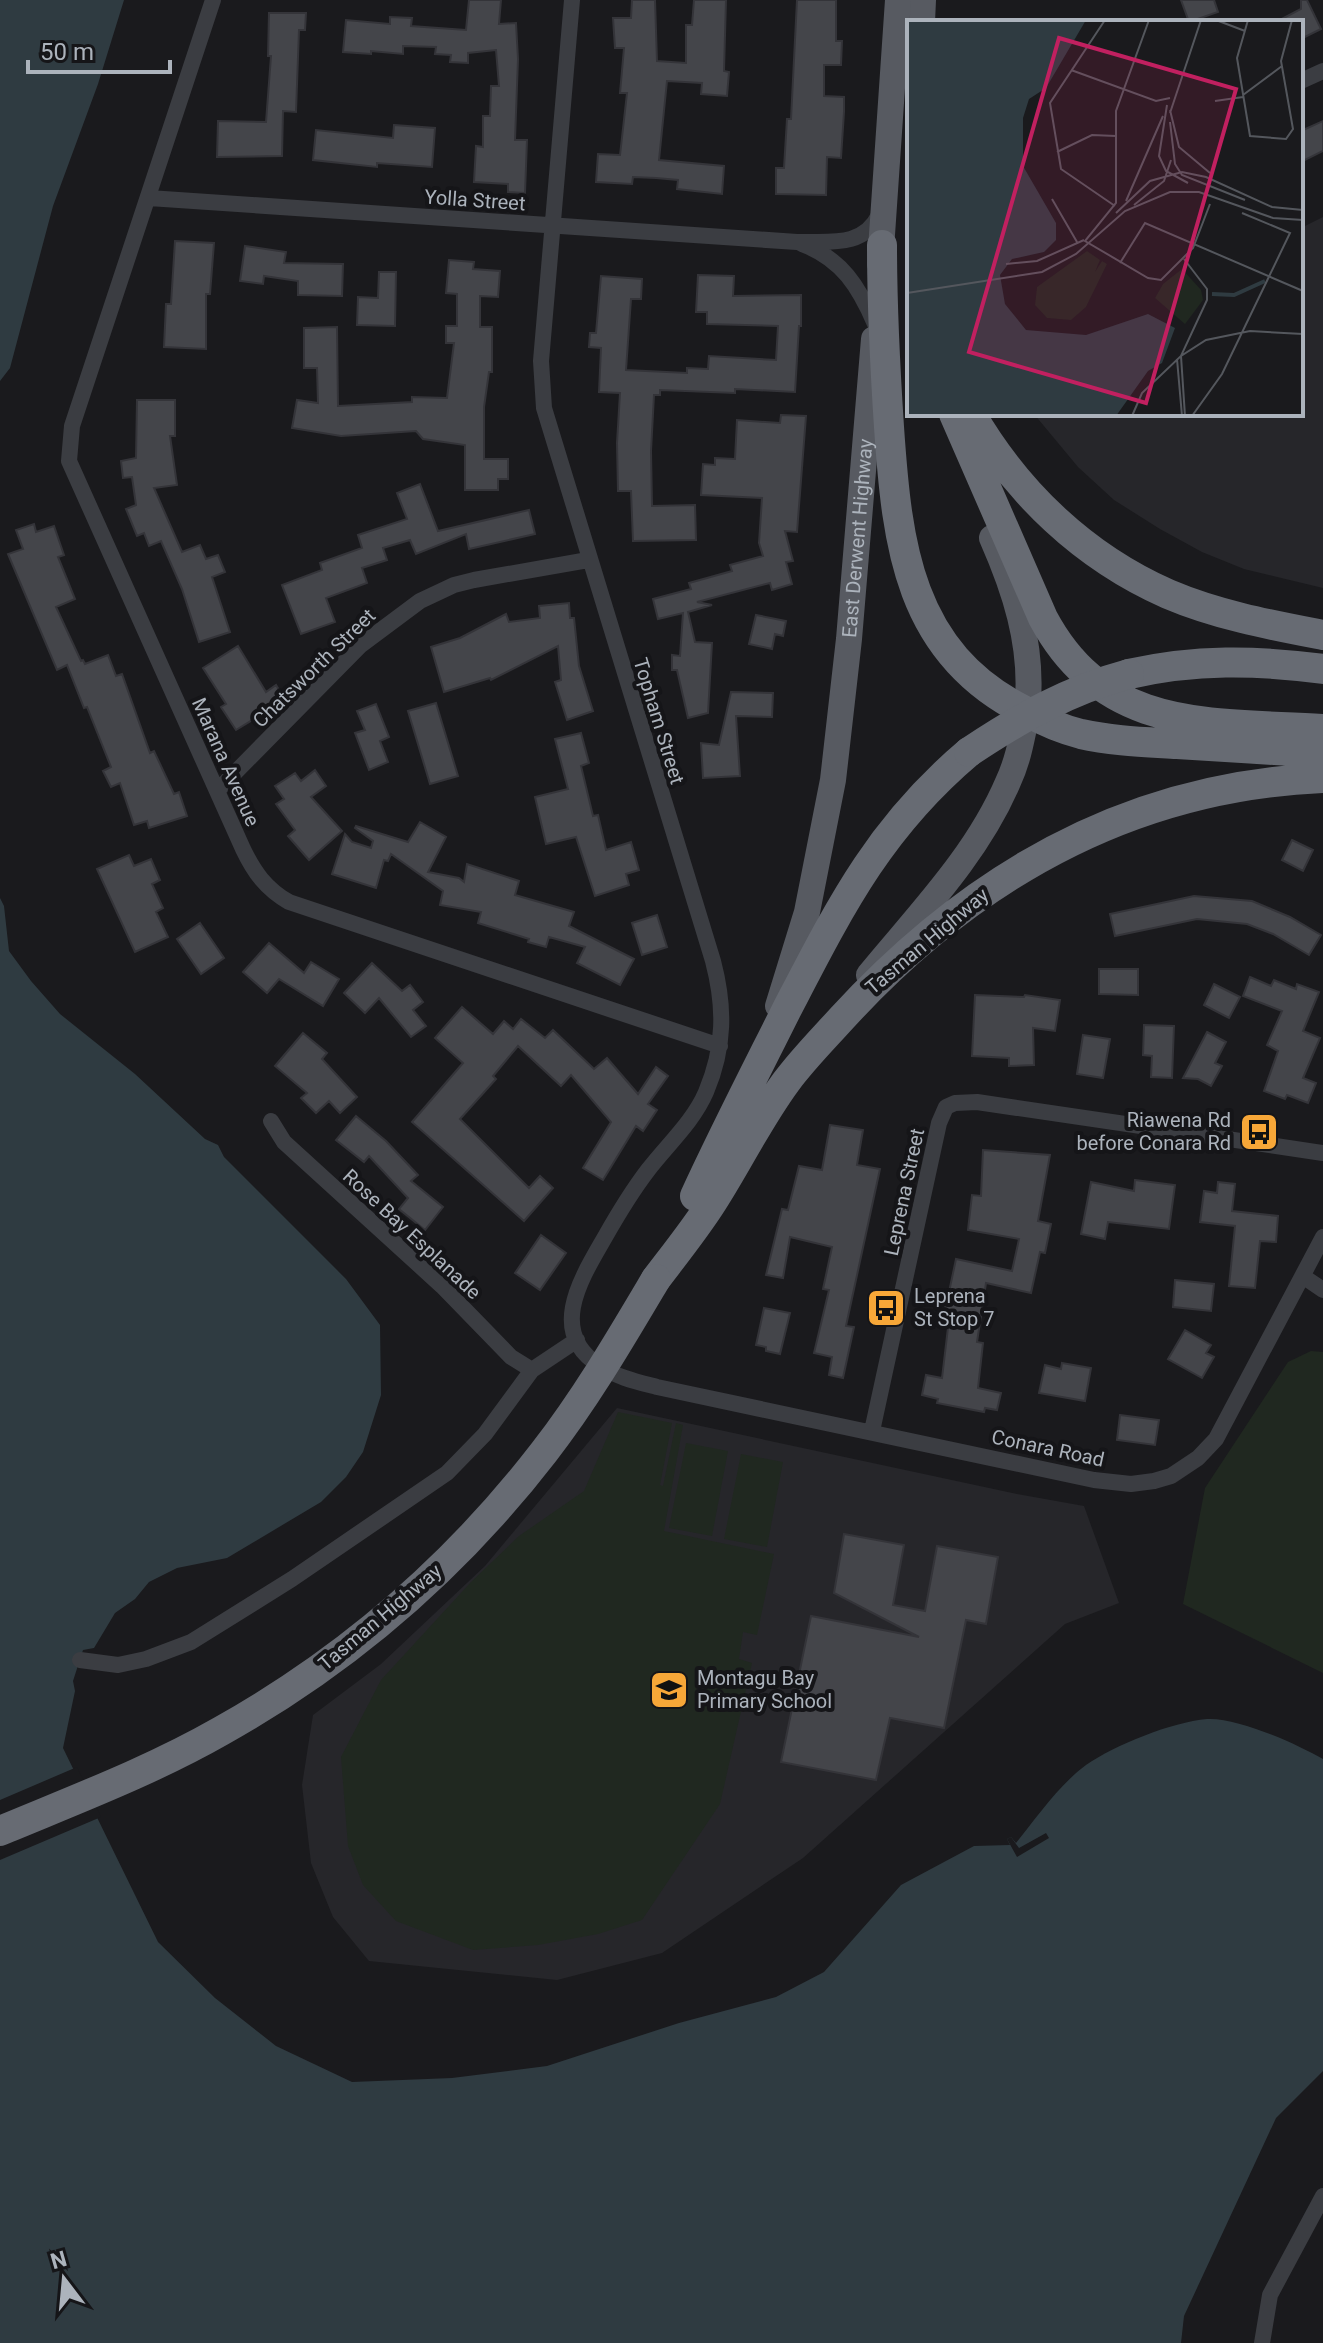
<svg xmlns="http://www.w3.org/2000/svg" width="1323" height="2343" font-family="Roboto,sans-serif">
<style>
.built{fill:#26262a}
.green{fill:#202820}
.water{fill:#2f3b41}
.pier{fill:#1a1a1d}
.building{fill:#44454a;stroke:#343439;stroke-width:2}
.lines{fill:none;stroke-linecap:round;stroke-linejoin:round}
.street{stroke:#3b3d42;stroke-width:16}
.primary{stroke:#575a61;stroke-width:26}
.highway{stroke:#676b73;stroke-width:30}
.highway-bridge{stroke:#676b73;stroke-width:30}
.labels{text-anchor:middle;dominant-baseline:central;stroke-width:8;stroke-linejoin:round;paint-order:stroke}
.street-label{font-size:20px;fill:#acb3bc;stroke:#151518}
.poi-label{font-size:20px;fill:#acb3bc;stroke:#151518;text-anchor:start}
.inset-river{fill:none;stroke:#2f3b41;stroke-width:4}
.inset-road{fill:none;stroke:#54575d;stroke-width:2}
.view{fill:#c12060;fill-opacity:0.15;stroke:#c12060;stroke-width:4}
.inset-edge{fill:none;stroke:#acb3bc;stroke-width:4}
</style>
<rect width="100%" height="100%" fill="#1a1a1d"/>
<path class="built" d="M1323,217V588L1244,569L1202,552L1160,529L1114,500L1078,467L1034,414H1301V228Z
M617,1408L1017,1494L1084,1506L1119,1603L1065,1624L803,1858L662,1953L557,1980L369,1961L333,1917L311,1863L302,1785L313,1715L381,1664L485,1566Z"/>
<path class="green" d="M1311,1351L1323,1352V1673L1183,1604L1205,1488L1288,1362Z
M618,1412L672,1423L660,1485L663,1486L676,1423L683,1425L664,1531L774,1554L757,1635L743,1632L739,1659L752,1663L720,1804L642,1920L598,1934L538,1945L473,1950L396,1921L363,1885L348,1846L341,1757L381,1680L471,1582L519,1536L584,1491Z
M686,1443L728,1451L712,1536L669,1528Z
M741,1454L783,1462L767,1547L724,1539Z"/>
<path class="water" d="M0,0H124L98,84L53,206L10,368L0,381Z
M0,898L4,906L9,951L31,981L60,1014L135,1074L205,1139L218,1145L224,1157L346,1279L380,1325L381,1395L363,1452L346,1477L321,1502L227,1558L177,1568L149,1582L135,1599L115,1613L94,1648L83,1650L73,1681L75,1691L63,1748L158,1942L215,1998L276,2046L352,2082L452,2078L547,2066L679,2023L776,1997L824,1972L901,1885L974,1846L1010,1845L1007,1839L1011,1837L1016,1843C1037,1817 1059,1785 1086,1765C1115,1745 1172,1722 1207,1719C1237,1717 1297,1744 1323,1759V2071L1276,2118L1184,2316L1181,2343H0Z"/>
<path class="pier" d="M77,1767L101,1817L0,1860V1800Z
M1046,1833L1049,1838L1017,1857L1007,1839L1011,1837L1019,1848Z"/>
<path class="building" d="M469,0H501L499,24L516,23L518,59L515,140H527L525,193L508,192V184L474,182L476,146L483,147V116H490L491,86H499L496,50L468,53V63L450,62L451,55L435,54L436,47L403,46V54L371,51V54L343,52L346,20L390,24V17L412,18L411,26L466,30Z
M632,0H655L657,61L686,63V25H692L694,0H726L724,71L729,72L727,96L701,94L702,83L667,81L659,160L724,166L722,194L677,189L678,180L656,178L633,177L632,184L596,182L598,154L620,155L627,93H620L624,48H615L613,18H631Z
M797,0H836V41H842L841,65H824V96L844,97V112L841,158L827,157L826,195L776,194V168H784L787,119H791Z
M1181,0H1214L1218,12L1189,22Z
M1301,0H1307L1321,29L1301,39V22H1276L1301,9Z
M269,13H306L305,30H299L296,112L283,111L282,156L217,157L218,121L266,122L271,56H268Z
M1323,121V151L1301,162V131Z
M394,125L435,128L432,167L377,163V167L313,160L316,130L393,138Z
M175,241L214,243L210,294H206V349L164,347L166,304H171Z
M245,246L286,252L284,263L343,264L342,296L298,295V281L264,276L263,284L240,281Z
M449,260L474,262L473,269L500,271L498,297L480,296V327H492V372H489L484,407V459H508V479H498V490H465V445L423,439L416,431L341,436L292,428L297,400L318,403L317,368H304V328L337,327L338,406L412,402V397L447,398L454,343H446V326H457V294L446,293Z
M379,272H396L395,326L357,325L358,297L378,298Z
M698,275L734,276L733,296L801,295V326H799L795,392L735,389V393L660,390V395H654L651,451L652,506L695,505L696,540L633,541L631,491H618L617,443L620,393L599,392L601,348L589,347L590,333H596L601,276L642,279L641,299H631L626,370L687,373V368L708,369L709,356L776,360L778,326L707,324V312H696Z
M137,400H175V436H170L177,485L154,488L182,552L200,545L206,559L218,555L225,572L212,577L230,632L199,642L182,589L161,541L149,546L144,533L137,536L126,509L136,505L132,477L123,478L121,461L136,458Z
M781,415L806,416L797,532L785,531L793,561L786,562L792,584L772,590L770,583L697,602L712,605L688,612L695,642L712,643L708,713L688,718L677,670H672V655L680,656L683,613L658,619L653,599L691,589L689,583L732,571L730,565L763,556L759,543L762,498L701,495L703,464L715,465V458L735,459L737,420L780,423Z
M420,484L438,531L529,510L535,534L469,549L466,534L416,554L410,540L383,548L387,560L362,568L367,583L326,598L335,622L301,634L282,585L322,570L320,563L362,548L358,535L407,519L397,493Z
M34,524L36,532L54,526L64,555L58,557L75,599L56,607L81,661L83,660L85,664L108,655L116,676L122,674L150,753L154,751L174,794L179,792L187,816L149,828L147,821L134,825L120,783L111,787L103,771L111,767L87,707L84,708L67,665L57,670L8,554L23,549L16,530Z
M569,603L570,618H574L579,666L593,711L567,720L555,682L561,680L558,646L491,680L490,678L444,692L431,647L460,638L506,614L509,622L540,618L539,606Z
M756,615L786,621L783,636L775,634L772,649L749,644Z
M238,646L266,692L276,685L285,700L236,730L221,707L226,704L203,668Z
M731,692L773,693L772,717L736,716L740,776L703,778L701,743L719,745Z
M436,703L458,776L430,784L408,711Z
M376,704L389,737L380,741L388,762L369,770L355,733L365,730L357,711Z
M581,733L589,763L581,766L593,816L598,815L606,850L631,842L639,870L626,874L629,885L595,896L576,837L546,844L535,797L568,789L555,739Z
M315,770L326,786L311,797L342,831L309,860L288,836L295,830L276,804L284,799L275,786L295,773L301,781Z
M420,822L446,837L428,872L459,878L464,882L467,864L519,881L515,895L574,912L569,926L634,959L620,985L577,963L585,947L549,937L546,947L528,942L529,939L478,923L481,912L440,905L443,891L391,854L388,861L384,860L376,888L332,874L345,834L352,842L371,848L373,841L355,828L356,826L408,842Z
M1292,840L1313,850L1303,871L1282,860Z
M129,855L134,866L151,859L160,880L152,884L163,908L156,912L168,937L135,952L97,869Z
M1194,896L1252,901L1290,917L1321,935L1309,955L1273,934L1247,924L1197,919L1115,936L1110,914Z
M657,915L667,947L642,955L632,923Z
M200,923L224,958L201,974L177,939Z
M269,943L304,973L311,962L339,979L323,1006L279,979L267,993L243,972Z
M372,963L402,991L410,985L423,1002L413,1010L426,1026L411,1037L379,998L365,1013L344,993Z
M1099,969H1138V995L1099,994Z
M1250,977L1271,986L1274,980L1296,989L1297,984L1319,992L1303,1031L1320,1038L1303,1078L1316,1083L1308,1103L1287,1095L1285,1099L1264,1091L1278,1051L1267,1045L1282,1011L1243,996Z
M1214,984L1240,997L1229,1018L1204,1005Z
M975,995L1024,997L1025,995L1060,1000L1055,1031L1033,1028L1034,1065L1009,1066V1058L972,1056Z
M462,1007L493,1034L504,1021L513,1029L521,1019L545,1038L553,1030L594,1069L607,1058L638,1094L656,1067L668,1076L648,1104L657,1110L643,1131L636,1126L603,1180L583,1168L611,1122L571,1075L561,1086L518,1046L493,1076L496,1079L460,1119L529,1188L540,1176L553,1188L524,1221L412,1122L463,1063L435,1038Z
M1144,1025L1174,1026L1172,1078L1151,1077L1152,1056L1143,1055Z
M1207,1032L1226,1042L1215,1063L1222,1066L1211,1086L1198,1079L1183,1078Z
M303,1033L327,1053L322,1059L357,1097L340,1113L329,1101L316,1113L301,1098L307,1093L275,1066Z
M1083,1035L1110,1039L1103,1078L1077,1074Z
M356,1116L386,1141L418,1175L411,1181L443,1207L425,1230L399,1209L408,1198L369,1156L364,1162L336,1140Z
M830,1125L863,1130L857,1165L880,1169L846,1326L854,1327L843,1378L829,1375L832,1357L814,1353L829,1290L823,1289L832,1247L790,1237L783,1278L766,1275L782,1209L788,1210L799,1166L822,1170Z
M983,1150L1050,1155L1038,1221L1051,1224L1045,1253L1040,1252L1031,1293L986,1283L977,1342L983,1343L978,1388L1001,1393L997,1410L985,1408L984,1412L937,1403L938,1399L922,1395L926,1375L942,1378L949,1319L940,1317L944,1291L949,1292L956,1259L1012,1271L1019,1239L968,1230L972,1195L981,1196Z
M1135,1180L1175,1185L1169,1229L1108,1222L1105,1239L1081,1234L1091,1182L1134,1191Z
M1218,1182L1235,1184L1232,1211L1278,1216L1276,1242L1260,1241L1255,1288L1229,1286L1235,1226L1200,1222L1204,1191L1217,1193Z
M541,1235L566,1253L540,1290L515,1273Z
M1175,1280L1214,1284L1211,1311L1173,1307Z
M764,1308L790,1313L780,1354L766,1351V1347L756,1345Z
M1185,1330L1211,1345L1206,1353L1214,1357L1202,1378L1168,1359Z
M1062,1363L1091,1368L1085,1401L1039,1393L1045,1365L1061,1369Z
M1120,1415L1159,1420L1155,1445L1117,1440Z
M844,1534L904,1545L893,1605L925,1611L937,1546L998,1557L986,1624L966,1620L944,1728L890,1718L876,1780L781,1762L811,1616L919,1637L834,1593Z"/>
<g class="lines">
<path class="street" d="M213,0L72,426L69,461L243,849C254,872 266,889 289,902L720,1046
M572,0L541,361L544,408L713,961C725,1007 725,1047 706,1092C693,1122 668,1144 648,1170C632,1191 618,1214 605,1237C582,1277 546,1332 600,1366C616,1377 638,1382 657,1387L1094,1480L1131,1484L1154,1481L1171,1476L1198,1458L1216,1439L1323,1237
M1301,81L1323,71
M149,198L797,242C829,241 863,248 879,215
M802,244C842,259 859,287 875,324
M218,790L361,645L420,601L454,585L474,580L588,560
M271,1121L284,1142L442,1286L511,1357L532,1370
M1304,1277L1323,1290
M872,1431L939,1123L946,1107L955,1103L977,1102L1323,1153
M80,1660L118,1665L146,1659L191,1642L292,1579L447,1473L485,1434L532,1370L577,1340
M1262,2343L1270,2295L1323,2196"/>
<g class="primary">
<path d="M922,22L923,0"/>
<path d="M880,264L898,0"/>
<path d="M992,538C1015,590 1032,643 1028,700"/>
<path d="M869,975C919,914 977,855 1008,782C1017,763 1021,743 1025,723"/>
<path id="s1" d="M778,1006L807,912L833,780L849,639L874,339"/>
</g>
<path class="highway" d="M882,245C882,306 885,366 889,427C897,544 908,653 1025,711C1043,721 1061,729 1081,734C1112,741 1145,742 1177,744C1226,747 1274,750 1323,753
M954,414L1043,618C1105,734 1210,722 1323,729
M971,414C1017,493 1084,557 1168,594C1217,615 1271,625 1323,635
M1129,674C1195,659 1256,660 1323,669
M695,1196C724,1133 756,1071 787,1009C840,907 879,828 969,752
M656,1279C675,1254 696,1228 713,1201C738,1162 758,1120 786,1082C803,1059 823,1039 842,1018C971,877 1129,786 1323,778"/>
<path class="highway-bridge" d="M969,752C1020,718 1069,690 1129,674
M0,1831C74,1800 151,1771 221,1731C346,1661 456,1566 544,1452C586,1398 621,1338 656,1279"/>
</g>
<defs>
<g id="bus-square" transform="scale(2)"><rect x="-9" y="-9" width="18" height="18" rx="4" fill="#f7a738" stroke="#151518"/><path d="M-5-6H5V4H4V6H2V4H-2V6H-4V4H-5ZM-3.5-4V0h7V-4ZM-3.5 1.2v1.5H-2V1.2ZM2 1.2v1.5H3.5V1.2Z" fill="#111"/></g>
<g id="school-square" transform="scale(2)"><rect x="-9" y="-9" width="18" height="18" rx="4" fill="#f7a738" stroke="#151518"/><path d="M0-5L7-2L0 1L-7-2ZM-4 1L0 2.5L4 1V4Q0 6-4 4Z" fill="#111"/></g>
</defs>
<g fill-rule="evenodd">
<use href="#bus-square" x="1259" y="1132"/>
<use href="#bus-square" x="886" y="1308"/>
<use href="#school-square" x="669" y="1690"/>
</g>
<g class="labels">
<g class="street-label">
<text transform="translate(475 200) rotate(4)">Yolla Street</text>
<text stroke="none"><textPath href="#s1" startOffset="476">East Derwent Highway</textPath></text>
<text transform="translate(314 668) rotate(-44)">Chatsworth Street</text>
<text transform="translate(659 721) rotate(73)">Topham Street</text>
<text transform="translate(226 762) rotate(66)">Marana Avenue</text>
<text transform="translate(927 941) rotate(-40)">Tasman Highway</text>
<text transform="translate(904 1192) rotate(-78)">Leprena Street</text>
<text transform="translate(412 1234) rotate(43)">Rose Bay Esplanade</text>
<text transform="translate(1048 1448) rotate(12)">Conara Road</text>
<text transform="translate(380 1617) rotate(-40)">Tasman Highway</text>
</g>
<g class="poi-label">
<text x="1231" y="1120" text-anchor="end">Riawena Rd<tspan x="1231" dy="23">before Conara Rd</tspan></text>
<text x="914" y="1296">Leprena<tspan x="914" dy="23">St Stop 7</tspan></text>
<text x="697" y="1678">Montagu Bay<tspan x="697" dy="23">Primary School</tspan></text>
</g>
</g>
<g transform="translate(907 20)">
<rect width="396" height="396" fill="#1a1a1d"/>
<path d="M180,231L193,240L188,252L195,241L200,244L179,287L164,300L140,298L128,285L130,267ZM275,249L294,270L296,280L278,304L248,278L256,264Z" fill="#202820"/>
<path d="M0,0H179L139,68L122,79L116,98V146L149,203V220L137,232L105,239L93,255L98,284L119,310L179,315L241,294L268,308L255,343L241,351L209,396H0Z" fill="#2f3b41"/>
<path class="inset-river" d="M305,274L327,275L358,261"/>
<path class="inset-road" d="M198,0L143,83L154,149L208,186M242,0L209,91V183L178,221L241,258L254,260L286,228L303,184M309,0L338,11M341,0L330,38L343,116L379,119L386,109L374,41L385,0M164,50L249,81L263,78M336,75L375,46M308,81L336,77M260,85L252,136L259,151L281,163M263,90L272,127L303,153M263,93L294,0M263,102L268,144L275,155L338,180M150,132L185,115L209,116M145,179L170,222M219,181L256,96M227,185L257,161L264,140M209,193L243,161L275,152L299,157L365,187L396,190M213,243L238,203L396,271M99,244L130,241L177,220M0,273L135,252L169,234L218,191L263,172H292L366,198L396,200M270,339L275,396M225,396L235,373L274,336L300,280V269L277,239M278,396L274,336L299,320L343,311L396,314M285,396L315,354L383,213L335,193"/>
<path class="view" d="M152,18L329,69L239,383L62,332Z"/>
<rect width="396" height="396" class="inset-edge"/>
</g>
<g transform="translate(64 2279) rotate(344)" stroke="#151518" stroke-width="6" paint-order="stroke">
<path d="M0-6L14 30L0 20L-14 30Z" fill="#acb3bc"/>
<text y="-12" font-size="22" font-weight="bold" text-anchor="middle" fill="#acb3bc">N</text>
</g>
<path d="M28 60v12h142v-12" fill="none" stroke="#acb3bc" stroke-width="4"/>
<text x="40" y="60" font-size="24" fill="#acb3bc" stroke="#151518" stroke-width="6" paint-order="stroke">50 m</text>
</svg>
